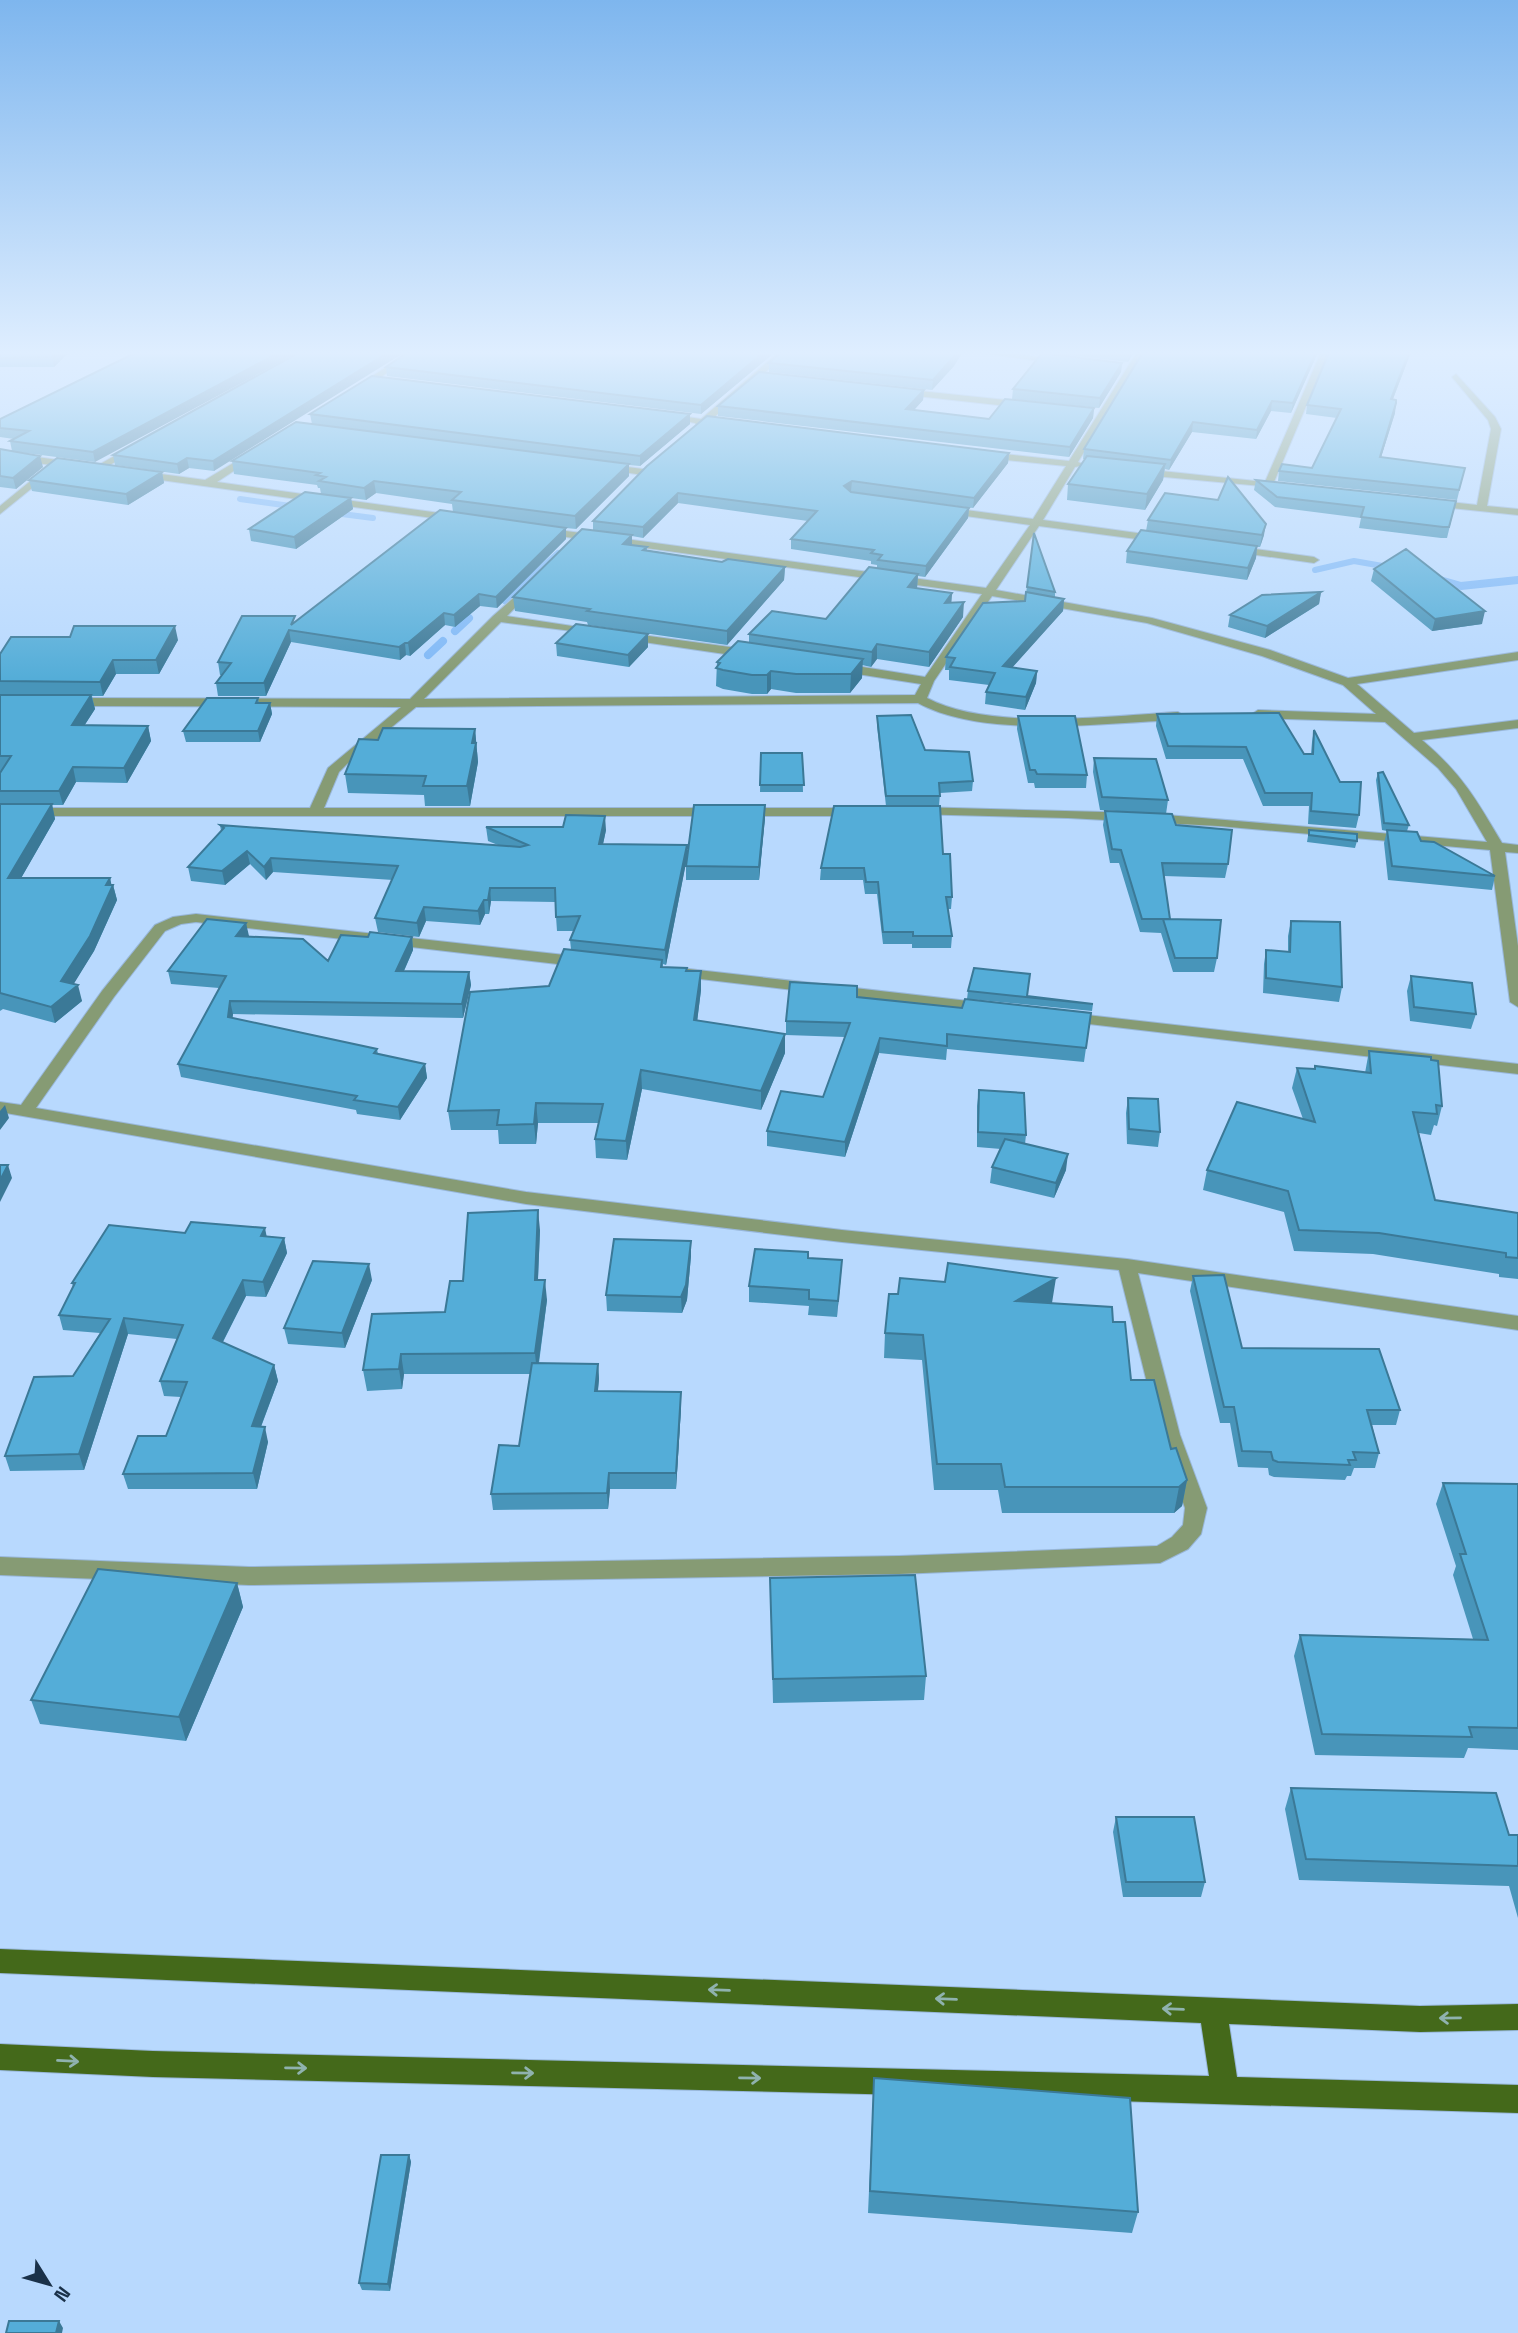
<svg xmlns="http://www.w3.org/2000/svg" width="1518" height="2333" font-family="'Space Grotesk',sans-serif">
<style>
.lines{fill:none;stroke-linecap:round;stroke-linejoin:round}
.stream-far1{stroke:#7fb8f6;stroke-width:6}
.stream{stroke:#7fb8f6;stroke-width:8}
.minor-casing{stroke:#98b7da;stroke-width:2}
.major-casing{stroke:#98b7da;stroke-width:2}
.minor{fill:#869b74;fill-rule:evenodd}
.major{fill:#44691a;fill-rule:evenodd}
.wall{fill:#4895ba}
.shaded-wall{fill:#3b7997}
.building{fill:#54add8;stroke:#3b7997;stroke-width:2}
.oneway{stroke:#8fb2ae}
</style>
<rect width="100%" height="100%" fill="#b8d9fe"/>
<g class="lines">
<path class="stream-far1" d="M240,499L298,507
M334,513L373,518
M1315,570L1354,561L1394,568
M531,577L558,553"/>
<path class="stream" d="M1440,580L1461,586L1518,580
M505,600L533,575
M455,631L469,618
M428,655L443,641"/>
<g class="minor-casing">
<path id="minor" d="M410,352H420L359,391L352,389Z
M779,352H788L711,420L725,422V426L705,425L699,428L695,423L662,417L667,414L701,419Z
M975,352H1005L1065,361L1061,364Z
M1137,352H1145L1078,462L1085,465L1075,467L1043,520L1159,536L1164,539L1159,542L1039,526L996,590L1152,618L1270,650L1348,678L1518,652V660L1357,684L1414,733L1518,720V728L1422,740C1462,774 1476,799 1502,843L1518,845V853L1505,852L1518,946V1007L1510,1002L1490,850L1218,826L1068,818L912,814L910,811L917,807L1143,813L1487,842L1456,789L1438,768L1385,722L1258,718L1252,714L1258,710L1376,714L1343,685L1262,656L1147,623L992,596L934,681L927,698C989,731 1108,716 1178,712L1184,716L1178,720C1103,723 984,739 918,703L416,707L347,764L339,772L324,808H857L864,812L857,816H0V808H310L328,768L401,707L72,706L66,702L72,698L410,699L493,616L529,584L535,587L507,616L592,629L596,630V634L501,622L424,699L915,695L921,684L838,671L832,667L838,663L925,677L982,594L544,534L539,531L544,528L986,588L1030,525L944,513L939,510L944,507L1033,519L1066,466L987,458L982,455L987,452L1069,461Z
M1321,352H1329L1274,482L1283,484V488L1143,475L1138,472L1143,469L1265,482Z
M1456,374L1495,417L1501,429L1487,506L1518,509V515L1432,506L1427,503L1432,500L1477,505L1491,429L1488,420L1452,377Z
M901,389L1026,402L1031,405L1026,408L898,394V390Z
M132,446L140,448L101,470L93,468Z
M0,452L73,462L78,465L73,468L0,458Z
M250,453L258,455L217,482L454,515L459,518L454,521L139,477L134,474L139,471L205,480Z
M605,464L643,469L648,472L643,475L602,469V465Z
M45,469L53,471L0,514V506Z
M1232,546L1314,557L1319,560L1314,563L1228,551L1227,549Z
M627,633L752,650L758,654L752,658L623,639L621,637Z
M196,914L583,957L591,962L583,967L196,922L181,924L165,931L114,997L36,1108L526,1192L842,1230L1127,1259L1518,1316V1330L1138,1273L1180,1435L1207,1508L1201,1534L1188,1549L1160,1563L899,1574L249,1585L0,1575V1557L249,1567L899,1556L1157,1546L1172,1537L1183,1525L1185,1508L1160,1435L1119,1270L842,1242L526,1204L0,1112V1102L21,1105L102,991L155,925L173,917Z
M680,968L986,1003L994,1008L986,1013L675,976L672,973Z
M1069,1013L1518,1064V1074L1063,1021L1061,1018Z"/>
</g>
<g class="major-casing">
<path id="major" d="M0,1949L1420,2006L1518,2004V2030L1420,2032L1229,2024L1237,2077L1518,2085V2113L948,2096L153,2077L0,2070V2044L153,2051L1209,2076L1201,2023L0,1973Z"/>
</g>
<use href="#minor" class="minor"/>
<use href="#major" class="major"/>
</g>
<path class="wall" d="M0,352H69L54,367H0Z
M137,352L95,462L18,452L43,467L16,489L0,487V449L12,451L10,441L14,439L0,437V419Z
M300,352L214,471L189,468L179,474L115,465L113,455Z
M775,352L701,414L387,376L386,367Z
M1042,352H1134L1128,362Z
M1318,352L1291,413L1271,411L1256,439L1192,432L1169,470L1165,469L1163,480L1145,510L1067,500L1068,484L1085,459H1083L1084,449Z
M1329,352H1411L1393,399L1395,413L1381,457L1465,468L1457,500L1278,481L1279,471L1312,468L1337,418L1306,414L1307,405Z
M769,363L954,366L932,390L769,372Z
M1122,363L1121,372L1099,408L1012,399L1013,389Z
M924,390L923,400L914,410L989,419L1094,408L1093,418L1069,457L718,416V406Z
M310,414L690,424L640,466L629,465V476L576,529L566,528V539L497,608L480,606L455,627L445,625L410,656L406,655L400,660L291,642L266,696H218L216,683L222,675H220L218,662L296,621L453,512L452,504L376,493L366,500L351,498L353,509L296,549L251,541L249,529L321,494L320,488H318L317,485L234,474L232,461L312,424Z
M1009,453L1008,463L973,508L850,492L969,508L968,518L925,577L918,576L917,588L952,593L951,603L963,617L929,667L877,659L871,667L862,665V678L850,693H796L771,689L767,694H752L723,689L716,686L717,662L749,643V634L826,619L877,568V565L871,564V561L791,549V539L808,521L678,503L643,538L632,536V545L647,547V550L722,562L785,567L784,580L727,645L588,625L587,622L515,611L513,597L593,530V521L647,466Z
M162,472L164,483L128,505L32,491L29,480Z
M1256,480L1456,501L1447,538H1441L1359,528L1361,518L1275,507L1254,490Z
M1148,520L1264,535L1260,547H1257L1256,558L1247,580L1126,563L1127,551L1146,531Z
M1034,533L1055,592V597L1064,599L1063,611L1012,667L1037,671L1036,683L1025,710L985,704L986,692L989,685L949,680V670H945L946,657L1025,601Z
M1374,569L1482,624L1432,631L1371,581Z
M1321,592L1319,604L1265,638L1228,627L1230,615Z
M648,634V647L629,667L557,656L556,643Z
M70,637L178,640L159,674H116L103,696H92L95,709L84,726H148L151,741L127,783L76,782L63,805H52L55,819L21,878H110L111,885H113L117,900L94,951L73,984L82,1001L55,1023L3,1009L0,1011V773L2,771H0V654Z
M258,698L259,703H270L272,714L260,742H186L183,731Z
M1157,714L1304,754H1311L1312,742L1314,730L1340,782L1359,815L1356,828L1308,824L1309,806H1263L1243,759H1166L1156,726Z
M877,716L925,750L973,781L972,791L940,793L939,806L943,854L952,897L951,909H948L952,936L951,948H912V944H883L877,894H865L863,880H820L821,868L886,806L877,726Z
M1018,716L1087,775L1086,788H1035L1034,783H1028L1017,729Z
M475,729L478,762L470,806H425L424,795L348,793L345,774L378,740Z
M761,753H802L803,792H760Z
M1094,758L1168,800L1166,814L1100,810L1093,772Z
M1378,773L1409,825L1407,831L1421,841L1495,876L1492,890L1388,880L1384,843L1387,831L1382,830L1376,780Z
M1105,811L1176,825L1228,864L1225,878L1164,876L1170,919L1217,958L1214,972H1173L1161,933L1140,932L1119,863H1110L1103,825Z
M765,818L759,880H686V862L666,965L663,964V967L687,971H701V990L697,1021L785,1053L761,1110L642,1089L627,1160L596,1158L595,1139L599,1123H538L536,1144H499L498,1130H451L448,1111L549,986L571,949L570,940L574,931H557L555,902L491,901L489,914H485L480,925L426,921L419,937L378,932L375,918L393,880L273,872L266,880L250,864L225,885L191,881L188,867L221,831L220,825L498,845L488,841L486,827L606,830L603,844L687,845V857Z
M1309,830L1357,841L1355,848L1307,842Z
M1291,921L1342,987L1339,1002L1263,993L1264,964L1266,950L1288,952V936Z
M246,923L248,937L328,961L368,937H412L413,950L404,971L469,972L471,985L463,1018L233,1014L232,1018L377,1049L378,1054L425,1064L427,1078L400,1120L357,1114L356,1110L181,1077L178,1064L219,988L171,984L168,971Z
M1411,976L1476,1014L1471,1029L1410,1021L1407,991Z
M968,991L1027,996L1093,1004L1092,1011L970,999L1091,1013L1084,1062L947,1049L946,1060L879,1053L845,1157L767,1146V1131L823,1097L845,1037L786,1035V1021L857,997L962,1008L967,999Z
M1369,1051L1442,1106L1437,1126L1434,1125L1431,1135L1419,1133L1435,1200L1518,1213V1279L1499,1277V1274L1373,1254L1294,1251L1284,1212L1203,1190L1207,1170L1303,1119L1292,1088L1297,1068L1314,1069L1315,1066L1365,1073Z
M979,1090L1026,1135L1025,1144L1066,1170L1054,1198L990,1183L992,1167L1001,1149L977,1147V1106Z
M1128,1098L1160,1132L1158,1147L1127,1144L1126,1113Z
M540,1230L538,1280L547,1300L539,1363L598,1364L599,1379L598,1391L681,1392V1408L676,1489H610L608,1509L493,1510L491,1494L519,1446L530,1374H404L402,1389L367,1391L363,1370L445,1312L463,1281Z
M185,1233L284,1238L287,1253L266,1297L246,1296L223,1342L274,1365L278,1381L261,1427L268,1442L257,1489H128L123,1474L166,1436L181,1397L164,1396L160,1381L177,1339L128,1334L84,1470L10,1471L5,1456L73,1376L100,1333L63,1330L59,1315L73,1287L72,1283Z
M691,1241V1256L687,1300L682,1313L607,1311L606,1295Z
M808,1258L842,1260L837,1317L808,1315L809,1306L749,1302V1286Z
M1193,1276L1242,1348L1400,1410L1396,1425H1372L1379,1453L1375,1468H1354L1351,1476H1347L1345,1480L1274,1477L1269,1475L1268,1468L1238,1467L1230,1423H1220L1190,1291Z
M372,1280L345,1348L288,1344L284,1328Z
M1053,1303L1113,1322L1131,1380L1171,1449L1187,1480L1182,1506L1174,1513H1002L998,1490H934L922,1360L884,1358L885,1333Z
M1443,1483L1518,1484V1750L1468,1748L1464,1758L1315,1755L1294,1656L1300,1635L1473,1639L1453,1575L1456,1566L1436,1504Z
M770,1578L926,1676L924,1700L773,1703Z
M237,1583L243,1607L186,1741L40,1724L31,1700Z
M1291,1788L1509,1835H1518V1918L1509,1886L1299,1880L1285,1809Z
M1116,1817L1205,1882L1201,1897H1123L1113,1832Z
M874,2078L1138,2212L1132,2233L868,2213Z
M409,2155L411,2162L390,2291L362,2290L359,2283Z"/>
<path class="shaded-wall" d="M57,352H69L54,367L52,357Z
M280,352H299L95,462L93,452Z
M389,352H405L214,471L213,461Z
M764,352H775L701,414V405Z
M958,352H963L954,366L932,390L933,380Z
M1129,352H1134L1128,362L1129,353Z
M1316,352H1318L1291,413L1293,403Z
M1409,352H1411L1389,409L1391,399Z
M1122,363L1121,372L1099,408L1100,398Z
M924,390L923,400L906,419V409Z
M1272,401L1271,411L1256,439L1257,430Z
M1396,403L1395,413L1378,467L1380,457Z
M1094,408L1093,418L1069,457L1070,447Z
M690,414V424L640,466V456Z
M1193,422L1192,432L1169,470L1171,460Z
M1009,453L1008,463L973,508L974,498Z
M40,456L43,467L16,489L13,478Z
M187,458L189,468L179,474L177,464Z
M629,464V476L576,529L575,516Z
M1165,464L1163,480L1145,510L1147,494Z
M162,472L164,483L128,505L126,494Z
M374,481L376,493L366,500L364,488Z
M852,481L851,491L844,496V486Z
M678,493V503L643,538V527Z
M351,498L353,509L296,549L294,537Z
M969,508L968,518L925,577L926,566Z
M1266,524L1264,535L1260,547L1262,535Z
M566,528V539L497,608L496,597Z
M632,535V549L623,544Z
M1257,546L1256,558L1247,580L1248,568Z
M785,567L784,580L727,645V631Z
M918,574L917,588L908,587Z
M1321,592L1319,604L1265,638L1267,626Z
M952,593L951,607L945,603Z
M479,594L480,606L455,627L454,615Z
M1064,599L1063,611L1002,679L1003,666Z
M964,602L963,617L929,667V652Z
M1485,611L1482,624L1432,631L1435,619Z
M444,613L445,625L410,656L408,643Z
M175,626L178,640L159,674L156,660Z
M289,630L291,642L266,696L264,683Z
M648,634V647L629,667L628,655Z
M405,643L406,655L400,660L399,647Z
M877,644V659L871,667L872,652Z
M863,659L862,678L850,693L851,674Z
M113,660L116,674L103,696L100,682Z
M771,671V689L767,694V675Z
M1037,671L1036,683L1025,710L1026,697Z
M91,695L95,709L75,740L72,725Z
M270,703L272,714L260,742L258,731Z
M148,726L151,741L127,783L124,768Z
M475,729L478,762L470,806L467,786L472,743Z
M73,767L76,782L63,805L59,791Z
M52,804L55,819L12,894L8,878Z
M765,805V818L759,880V867Z
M605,816L606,830L600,858L599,844Z
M687,845V858L666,965L665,950Z
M247,851L250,864L225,885L222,871Z
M271,858L273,872L266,880L264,867Z
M110,878L112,887L113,885L117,900L94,951L67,995L78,985L82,1001L55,1023L51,1007L61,981Z
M490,888L491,901L489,914L488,900Z
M484,900L485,914L480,925L478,911Z
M424,907L426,921L419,937L417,923Z
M246,923L249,936L238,949L236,936Z
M412,937L413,950L398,984L396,971Z
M701,971V990L695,1039L694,1020Z
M469,972L471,985L463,1018L462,1004Z
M230,1001L233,1014L231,1031L228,1017Z
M785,1034V1053L761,1110V1091Z
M880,1038L879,1053L845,1157V1142Z
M425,1064L427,1078L400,1120L398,1107Z
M641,1070L642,1089L627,1160L626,1141Z
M536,1103L538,1123L536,1144L534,1124Z
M5,1105L9,1118L0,1130V1111Z
M1068,1154L1066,1170L1054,1198L1056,1183Z
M8,1165L12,1178L0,1202V1180Z
M538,1210L540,1230L537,1300L535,1280Z
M265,1228L268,1243L261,1236Z
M284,1238L287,1253L266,1297L263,1282Z
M691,1241V1256L687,1300L682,1313L681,1297Z
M842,1260L841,1275L837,1317L838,1301Z
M369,1264L372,1280L345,1348L342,1333Z
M1056,1278L1052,1303L1016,1301Z
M243,1280L246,1296L217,1353L213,1338Z
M545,1280L547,1300L537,1374L535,1353Z
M124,1318L128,1334L84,1470L79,1454Z
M401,1354L404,1374L402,1389L399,1369Z
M598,1364L599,1379L596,1407L595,1391Z
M274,1365L278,1381L255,1442L252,1426Z
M681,1392V1408L676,1489V1473Z
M265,1427L268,1442L257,1489L253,1473Z
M609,1473L610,1489L608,1509L607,1493Z
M1187,1480L1182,1506L1174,1513L1179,1487Z
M237,1583L243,1607L186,1741L179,1717Z
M409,2155L411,2162L390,2291L388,2284Z
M59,2321L63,2328L62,2333H56Z"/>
<path class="building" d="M0,352H57L52,357L0,358Z
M137,352H280L93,452L10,441L29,431L0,428V419Z
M300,352H389L213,461L187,458L177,464L113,455Z
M408,352H764L701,405L386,367Z
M781,352H958L933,380L769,363Z
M1143,352H1316L1293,403L1272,401L1257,430L1193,422L1171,460L1084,449Z
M1329,352H1409L1391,399L1396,400V403L1380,457L1465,468L1459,490L1279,471L1282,464L1312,468L1341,409L1307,405Z
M1042,353L1122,363L1100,398L1013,389Z
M759,372L924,390L906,409L989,419L1005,399L1094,408L1070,447L718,406Z
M372,376L690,414L640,456L310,414Z
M707,416L1009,453L974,498L852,481L844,486L851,492L969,508L926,566L878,560L882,555L871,553L874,550L791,539L817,511L678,493L643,527L593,521L647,466Z
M296,422L629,464L575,516L452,500L461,492L374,481L364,488L319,481L326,477L316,475L320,473L232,461Z
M0,449L40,456L13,478L0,476Z
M1087,456L1165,464L1147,494L1068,484Z
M57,458L162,472L126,494L29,480Z
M1228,477L1266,524L1262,535L1148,520L1165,493L1218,500Z
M1256,480L1456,501L1449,527H1443L1361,517L1364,507L1277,497Z
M305,492L351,498L294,537L249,529Z
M440,510L566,528L496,597L479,594L454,615L444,613L408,643H405L399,647L289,630L264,683H216L231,663L218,662L242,616H295L291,625Z
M582,529L632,535L623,544L647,547L643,550L722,562L728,559L785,567L727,631L587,611L590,609L513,597Z
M1141,530L1257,546L1248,568L1127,551Z
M1034,533L1055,592L1027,587Z
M1406,549L1485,611L1435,619L1374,569Z
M869,567L918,574L908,587L952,593L945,603L964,602L929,652L877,644L872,652L749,634L772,611L826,619Z
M1026,592L1064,599L1003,666L1037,671L1026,697L986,692L995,673L950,667L955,658L946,657L983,603L1025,601Z
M1321,592L1267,626L1230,615L1262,595Z
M576,624L648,634L628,655L556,643Z
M74,626H175L156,660H113L100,682L0,681V654L11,637H70Z
M738,641L863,659L851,674H796L771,671L767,675H752L723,670L716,668L720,663L717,662Z
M0,695H91L72,725L148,726L124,768L73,767L59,791H0V773L11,756H0Z
M207,698H258L256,703H270L258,731H183Z
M1279,713L1304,754H1313L1314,730L1340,782H1361L1359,815L1311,811L1312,793H1265L1246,747L1168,746L1157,714Z
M911,715L925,750L969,752L973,781L939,783L940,796H886L877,716Z
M1018,716H1075L1087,775L1037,774L1035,770H1030Z
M383,728L475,729L472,743H476L467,786H423L426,776L345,774L359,739L378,740Z
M761,753H802L804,785H760Z
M1094,758L1156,759L1168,800L1102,797Z
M1383,772L1409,825L1384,823L1378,773Z
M0,804H52L8,878H110L106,885H113L90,936L61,981L78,985L51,1007L0,993Z
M694,805H765L759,867L686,866Z
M834,806H940L943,854H950L952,897H946L952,936H913V932H883L878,882H866L864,868H821Z
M1105,811L1172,814L1176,825L1232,830L1228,864L1162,863L1170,919H1142L1121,850L1112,849Z
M566,815L605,816L599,844L687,845L665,950L570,940L580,916L556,917L555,888H490L488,900H484L478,911L424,907L417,923L375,918L398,866L271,858L264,867L247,851L222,871L188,867L224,828L220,825L520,847L528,845L486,827H563Z
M1309,830L1357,834V841L1309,835Z
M1387,830L1417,832L1421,841L1434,842L1495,876L1392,866Z
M207,919L246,923L236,936L303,939L328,961L341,935L368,937L370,932L412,937L396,971L469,972L462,1004L230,1001L228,1017L377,1049L374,1053L425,1064L398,1107L354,1100L357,1096L178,1064L226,976L168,971Z
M1163,919L1221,920L1217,958H1175Z
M1291,921L1340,922L1342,987L1266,978V950L1290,952Z
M564,949L662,960L661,967L687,968L686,971H701L694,1020L785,1034L761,1091L641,1070L626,1141L595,1139L603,1104L536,1103L534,1124L497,1125L499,1110L448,1111L470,992L549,986Z
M974,968L1030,974L1027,996L1093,1004L968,991Z
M1411,976L1472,983L1476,1014L1414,1007Z
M790,982L857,986V997L962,1008L965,999L1091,1013L1086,1048L947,1034V1046L880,1038L845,1142L767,1131L781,1091L823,1097L850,1023L786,1021Z
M1369,1051L1431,1057V1060L1438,1061L1442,1106L1436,1105L1437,1114L1413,1112L1435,1200L1518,1213V1258L1506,1257V1253L1379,1233L1299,1230L1288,1191L1207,1170L1237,1102L1315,1122L1297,1068L1315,1069V1066L1371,1073Z
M979,1090L1024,1093L1026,1135L978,1132Z
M1128,1098L1158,1099L1160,1132L1129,1129Z
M1005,1139L1068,1154L1056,1183L992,1167Z
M0,1165H8L0,1180Z
M538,1210L535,1280H545L535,1353L401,1354L399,1369L363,1370L372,1314L445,1312L450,1281H463L468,1213Z
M191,1222L265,1228L261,1236L284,1238L263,1282L243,1280L213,1338L274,1365L252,1426L265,1427L253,1473L123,1474L138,1436H166L187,1382L160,1381L183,1325L124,1318L79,1454L5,1456L34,1377L73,1376L110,1319L59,1315L75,1283H72L109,1225L185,1233Z
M614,1239L691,1241L686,1285L681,1297L606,1295Z
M755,1249L808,1252V1258L842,1260L838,1301L809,1299V1290L749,1286Z
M313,1261L369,1264L342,1333L284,1328Z
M948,1263L1056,1278L1016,1301L1112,1307L1113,1322H1125L1131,1380H1154L1171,1449L1176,1448L1187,1480L1179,1487H1005L1001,1464H937L923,1335L885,1333L889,1294H898L900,1278L945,1282Z
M1224,1275L1242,1348L1379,1349L1400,1410H1367L1379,1453L1353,1452L1356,1460H1348L1350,1465L1278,1462L1273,1460L1271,1452L1242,1451L1234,1407H1224L1193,1276Z
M532,1363L598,1364L595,1391L681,1392L676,1473H609L607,1493L491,1494L499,1445L519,1446Z
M1443,1483L1518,1484V1728L1469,1727L1472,1737L1322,1734L1300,1635L1488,1640L1460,1554H1466Z
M98,1569L237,1583L179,1717L31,1700Z
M915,1575L926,1676L773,1679L770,1578Z
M1291,1788L1496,1793L1509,1835H1518V1866L1306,1859Z
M1116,1817H1194L1205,1882H1126Z
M874,2078L1130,2098L1138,2212L870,2191Z
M381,2155H409L388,2284L359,2283Z
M9,2321H59L56,2333H6Z"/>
<defs><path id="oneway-shaft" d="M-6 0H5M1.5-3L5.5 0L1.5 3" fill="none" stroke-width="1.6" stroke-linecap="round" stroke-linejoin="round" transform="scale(1.75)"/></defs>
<g class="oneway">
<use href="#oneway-shaft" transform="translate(719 1990) rotate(-178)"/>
<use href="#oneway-shaft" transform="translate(946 1999) rotate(-178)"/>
<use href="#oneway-shaft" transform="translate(1173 2009) rotate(-178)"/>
<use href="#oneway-shaft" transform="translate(1450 2018) rotate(179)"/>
<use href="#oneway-shaft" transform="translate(68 2061) rotate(3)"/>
<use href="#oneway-shaft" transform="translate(296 2068) rotate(1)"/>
<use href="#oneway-shaft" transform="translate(523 2073) rotate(1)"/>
<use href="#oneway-shaft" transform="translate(750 2078) rotate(1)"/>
</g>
<linearGradient id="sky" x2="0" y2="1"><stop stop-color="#7eb6ee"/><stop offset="0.52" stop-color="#dfeeff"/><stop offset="1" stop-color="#dfeeff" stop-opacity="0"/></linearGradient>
<rect width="1518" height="679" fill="url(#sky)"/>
<g transform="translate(49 2284) rotate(127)" stroke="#b8d9fe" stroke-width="5" paint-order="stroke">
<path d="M0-5L12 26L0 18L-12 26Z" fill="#1a3149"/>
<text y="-10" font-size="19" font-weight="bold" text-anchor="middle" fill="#1a3149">N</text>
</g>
</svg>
